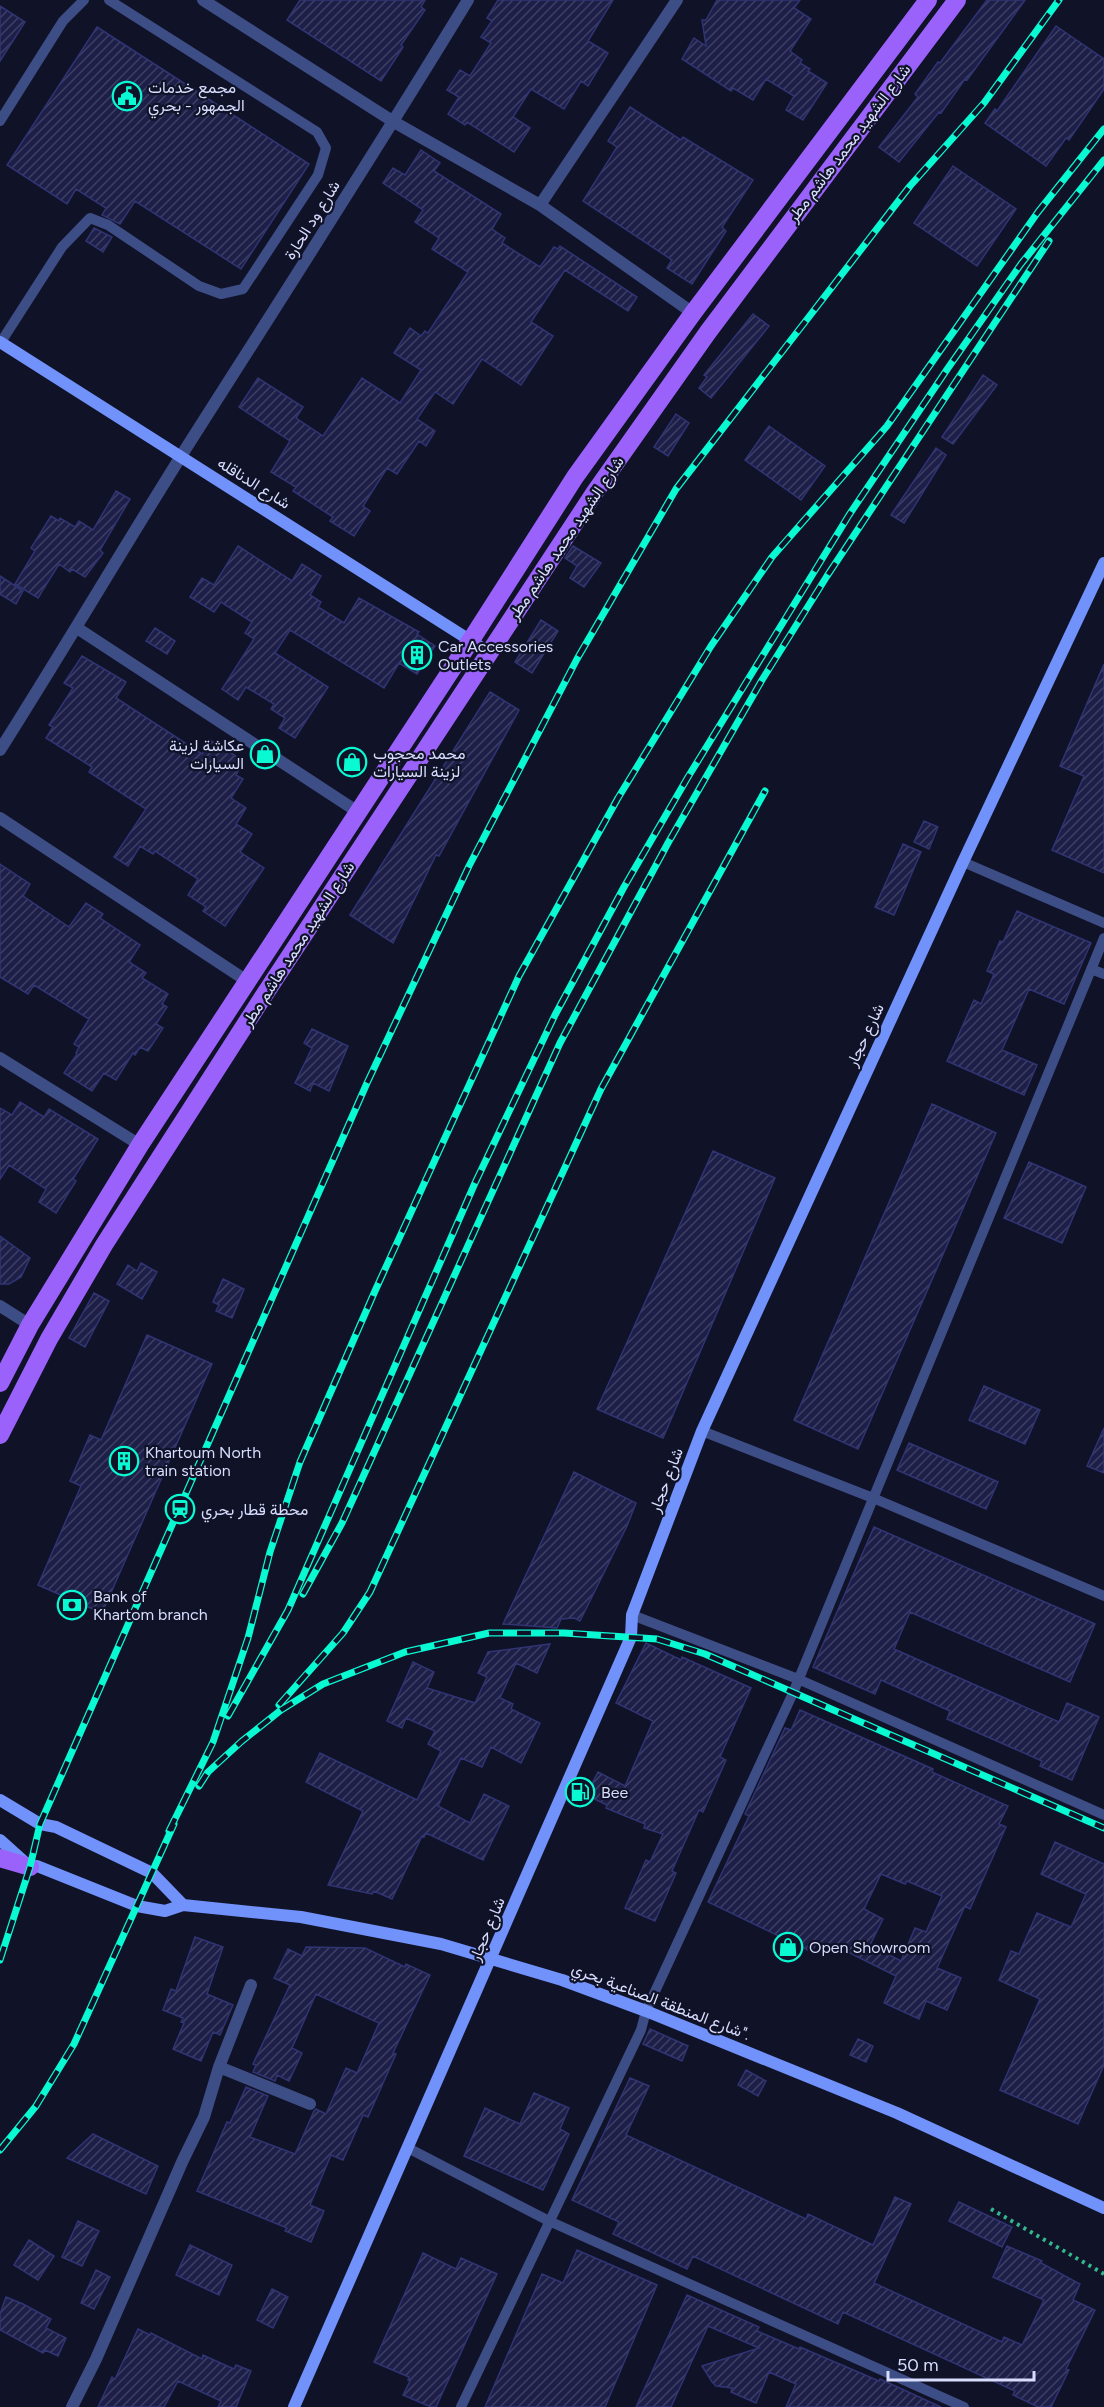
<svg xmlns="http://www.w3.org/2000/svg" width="1104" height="2407" font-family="Figtree,Vazirmatn,sans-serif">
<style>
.building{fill:url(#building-hatch);stroke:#303473;stroke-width:1.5;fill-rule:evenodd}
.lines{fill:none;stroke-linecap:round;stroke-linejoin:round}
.path{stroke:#33b78d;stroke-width:4;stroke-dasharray:3 4.5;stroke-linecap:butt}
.lane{stroke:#3d4d85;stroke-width:10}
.street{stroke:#3d4d85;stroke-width:12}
.secondary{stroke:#7191fb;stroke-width:12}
.primary{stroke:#9a62fb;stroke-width:18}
.rail-casing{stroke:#09f9d3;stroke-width:7}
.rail{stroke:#101227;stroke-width:4.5;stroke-dasharray:14;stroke-linecap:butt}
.labels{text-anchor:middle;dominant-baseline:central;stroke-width:4.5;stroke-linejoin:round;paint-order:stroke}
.poi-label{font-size:16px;fill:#d8ddfe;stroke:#101227;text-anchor:start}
.street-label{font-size:16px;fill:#d8ddfe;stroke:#101227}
</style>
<defs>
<pattern id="building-hatch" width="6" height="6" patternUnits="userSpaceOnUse" patternTransform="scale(1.5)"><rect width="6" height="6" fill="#1d1f48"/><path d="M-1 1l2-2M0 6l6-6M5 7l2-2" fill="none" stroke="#3d3f63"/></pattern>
</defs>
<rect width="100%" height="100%" fill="#101227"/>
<path class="building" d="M300,0H425L421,7L425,10L401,45L403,47L381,81L287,20Z
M498,0H613L588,41L608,53L588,86L581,81L564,109L531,89L513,117L530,128L514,152L467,122L465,125L448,114L459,97L447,90L460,70L470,76L491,43L481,37L492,21L487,18Z
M717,0H800L794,8L811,19L790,51L802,60L800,63L810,69L808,71L827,83L803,120L786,110L794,96L766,79L753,100L733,88L731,91L682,59L694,38L706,46L702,20H706Z
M987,0H1025L967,80L965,79L941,113L939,112L899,162L879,147L918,97L915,94L938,62L940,63Z
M0,6L25,22L0,61Z
M1056,26L1104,59V89L1069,140L1066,138L1046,166L985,123L995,109L997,111Z
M97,27L309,164L241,269L135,201L120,224L102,215L106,208L76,189L67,204L7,165Z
M630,107L681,140L683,137L753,180L722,227L726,231L692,284L667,268L672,260L583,201L617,147L608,141Z
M421,150L440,163L434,171L501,214L492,229L505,238L502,243L540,267L554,247L558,249L560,246L637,297L628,311L565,270L531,322L553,336L521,385L482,359L453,404L435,392L417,419L435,431L426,446L419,441L397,474L387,468L363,506L370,511L354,536L330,521L333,517L293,491L296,487L271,472L290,441L239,407L258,378L303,407L296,418L323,436L362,378L400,403L421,370L394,353L410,328L421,336L425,331L428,333L468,272L432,249L439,238L415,222L423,210L383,183L393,168L405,175Z
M953,166L1016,209L977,266L914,223Z
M94,228L112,237L103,252L86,241Z
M753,314L769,326L711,398L699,388L707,377L704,375Z
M983,375L997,385L953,444L942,437Z
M676,414L689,423L668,456L654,447Z
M769,426L825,466L801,500L745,460Z
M936,448L946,455L904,523L891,515Z
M116,491L130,499L100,550L103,553L85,577L72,569L70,572L59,564L38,598L15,584L35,551L31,548L51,516L59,521L60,518L75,527L79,521L93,530Z
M238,546L292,581L302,564L321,576L310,595L321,602L318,607L344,623L359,598L419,632L417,634L435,646L417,674L399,663L384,688L290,630L275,653L328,687L295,738L279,728L285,718L271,709L274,704L246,687L238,700L222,689L254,639L245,633L252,622L221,602L214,612L190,597L202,578L214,585Z
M573,546L601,563L584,587L570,578L577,566L565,558Z
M0,576L23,591L16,604L0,594Z
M541,620L558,631L532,673L515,662Z
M155,628L175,641L167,654L146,641Z
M82,656L126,682L116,698L202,754L210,740L244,761L236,775L243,779L231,798L246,808L236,824L252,834L240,852L264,868L225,926L203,911L206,907L188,895L198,879L155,851L153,854L140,846L128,866L114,857L146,809L89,772L92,767L46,738L53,727L49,725L73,688L64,683Z
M1104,664V873L1052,850L1084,776L1060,766Z
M490,692L519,710L439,856L436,855L393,943L350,915Z
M924,821L938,827L929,849L914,842Z
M903,844L921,852L894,915L875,907Z
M0,864L30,884L23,896L69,927L86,903L103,914L100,918L140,945L129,962L146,973L142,978L168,994L162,1004L167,1007L156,1024L163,1028L148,1051L140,1047L135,1055L133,1053L116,1080L104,1073L92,1091L64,1073L77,1054L76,1053L79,1047L74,1044L89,1019L34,985L28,994L0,977Z
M1017,911L1091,943L1064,1004L1029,989L1002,1050L1037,1065L1024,1095L947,1061L974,1000L981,1004L994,974L987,971L1000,941L1003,942Z
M312,1029L348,1046L329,1091L313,1083L310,1091L295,1083L312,1048L304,1043Z
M20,1102L44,1117L49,1109L98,1139L73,1179L76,1181L56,1213L39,1202L46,1189L9,1165L0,1179V1108L12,1115Z
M932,1104L996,1133L858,1449L794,1420Z
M713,1151L775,1178L663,1438L597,1409Z
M1029,1162L1086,1187L1062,1243L1004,1218Z
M0,1236L30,1258L21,1277L9,1284H0Z
M141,1263L157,1272L142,1299L117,1284L128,1265L137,1271Z
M223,1279L244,1289L232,1318L216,1311L219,1305L213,1302Z
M94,1293L109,1301L85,1347L69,1338Z
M147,1335L212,1364L102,1613L38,1585L81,1486L70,1481L90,1435L101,1440Z
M984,1386L1040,1410L1025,1444L969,1420Z
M1104,1428V1473L1087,1466Z
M909,1443L998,1482L986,1509L897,1470Z
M574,1472L636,1503L627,1526L580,1621L574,1618L561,1619L557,1628L503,1624Z
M874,1527L1095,1624L1070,1682L910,1612L894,1649L1059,1722L1067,1703L1099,1717L1072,1780L1040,1766L1042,1761L947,1719L950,1711L881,1680L875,1694L813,1667Z
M646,1643L681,1660L682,1657L751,1688L720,1757L726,1760L703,1812L699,1810L672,1871L676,1873L655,1921L625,1908L646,1860L650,1862L663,1834L644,1828L645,1824L606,1808L607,1805L586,1795L598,1772L625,1786L653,1721L616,1703Z
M550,1644L537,1673L516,1663L500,1698L513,1704L511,1709L540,1723L521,1763L491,1747L482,1767L461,1758L438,1806L470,1823L484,1794L509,1806L483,1860L426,1833L424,1837L422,1836L392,1899L374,1891L372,1894L328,1885L363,1811L306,1782L320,1753L417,1800L441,1751L428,1744L435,1731L406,1718L402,1728L387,1721L413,1662L434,1672L427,1688L475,1703L487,1677L478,1673L488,1652Z
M800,1710L933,1769L932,1772L1008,1806L999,1824L1006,1827L970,1909L965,1906L937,1968L961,1978L947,2010L926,2001L919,2019L884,2003L896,1976L844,1950L842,1954L817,1942L812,1952L708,1902L749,1816L745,1814L785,1728L791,1730ZM881,1874L905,1884L907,1881L942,1896L926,1932L915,1928L901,1961L870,1945L883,1919L864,1909Z
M1055,1842L1104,1864V2065L1078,2124L1000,2090L1040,1999L999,1980L1011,1951L1019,1954L1037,1913L1071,1927L1086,1894L1041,1874Z
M195,1937L223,1947L207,1994L233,2005L220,2035L213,2032L201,2061L173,2049L184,2023L181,2022L183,2018L163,2010L171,1989L176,1991Z
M306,1947L365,1948L405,1967L406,1964L430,1975L393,2053L396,2054L368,2117L363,2115L343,2160L331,2155L310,2205L324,2211L311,2242L285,2231L287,2228L197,2191L227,2122L230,2123L246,2087L268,2096L250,2137L295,2154L314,2111L316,2109L326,2114L346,2068L357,2073L379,2023L316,1994L292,2048L302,2053L289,2081L277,2075L275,2081L253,2072L256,2065L253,2064L290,1985L274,1978L288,1949L302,1956Z
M650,2029L688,2046L682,2061L643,2044Z
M858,2039L873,2046L866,2062L850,2055Z
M746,2070L766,2081L758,2096L738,2085Z
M630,2078L649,2086L626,2135L806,2219L808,2214L873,2245L895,2197L911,2204L874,2283L1002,2342L1004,2337L1022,2345L1044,2300L993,2277L1007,2246L1042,2261L1041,2263L1080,2284L1073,2300L1095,2310L1066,2369L1069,2370L1051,2407H1038L1013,2395L1015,2391L843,2312L838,2324L693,2256L687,2269L613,2234L619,2222L572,2200Z
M534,2093L569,2108L560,2129L569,2134L543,2190L464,2156L485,2108L520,2124Z
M93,2134L158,2166L146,2194L67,2158Z
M959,2202L1012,2227L1002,2247L949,2221Z
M78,2221L99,2231L82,2266L62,2257Z
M29,2240L54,2256L38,2280L14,2265Z
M190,2245L232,2265L219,2295L176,2275Z
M577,2250L657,2285L605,2407H485L542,2274L563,2283Z
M423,2253L456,2269L461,2258L497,2274L436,2407H431L403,2395L410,2381L408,2380L409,2377L374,2362Z
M96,2270L110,2277L94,2309L81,2303Z
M272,2289L288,2297L273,2328L257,2320Z
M687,2295L759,2327L757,2331L799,2349L800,2347L879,2381L880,2379L941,2407H786L796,2384L769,2372L756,2403L731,2392L732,2388L716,2386L712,2382L702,2366L759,2348L708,2326L671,2407H636Z
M6,2297L23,2304L51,2319L46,2328L66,2338L58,2356L45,2350L43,2353L0,2330V2314Z
M138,2329L150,2335L151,2333L202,2359L203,2355L234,2369L236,2365L251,2371L236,2407H218L221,2401L178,2381L164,2407H98L112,2377L115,2379Z"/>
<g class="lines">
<path class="path" d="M991,2209L1104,2274"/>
<path class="lane" d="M0,121L63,21L84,0
M1,342L62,247L90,218L108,225L199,286L221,294L243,289L318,175L326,148L317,132L109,0
M963,862L1104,923
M1091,969L1104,974
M702,1431L873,1498L1104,1596
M632,1615L798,1679L1104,1815
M408,2148L549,2221L964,2407
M461,2407L641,2030L646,2011L793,1693L1104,938"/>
<path class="street" d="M203,0L394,122L540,205L693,313
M540,205L677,0
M77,628L358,812
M0,750C62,652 121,552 183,453C279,302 375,153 468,0
M0,818L247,981
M0,1058L140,1145
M0,1306L30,1325
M219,2067L310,2104
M72,2407L96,2359L183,2160L204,2117L219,2067L251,1985"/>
<path class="secondary" d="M0,342L490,653
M0,1800L40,1824L56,1827L152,1873L183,1905
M0,1840L30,1867L37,1866L137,1906L165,1911L183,1905L301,1917L441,1944L562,1980L646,2011L897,2113L1104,2208
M294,2407L631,1637L632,1615L702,1431L963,862L1104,563"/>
<path class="primary" d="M0,1383L30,1325L140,1145L471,640L575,477L693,313L928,0
M0,1435L49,1339L104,1245L261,1000L595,492L708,332L957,0
M0,1858L30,1867"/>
<g class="rail-casing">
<path id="rail" d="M303,1594L342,1523L560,1043L668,843L762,680L827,576L1049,241
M279,1705L343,1633L370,1592L601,1089L765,791
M228,1716L288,1610L475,1183L555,1015L624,887L688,777L849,515L948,368L1021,264L1104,160
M199,1786L208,1772L242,1741L281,1710L323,1684L405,1652L489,1633H564L657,1639L705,1654L1104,1828
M169,1831L213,1742L248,1638L270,1552L300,1462L375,1291L519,976L618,798L711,646L772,557L887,426L1038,212L1104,129
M0,1960L30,1867L40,1824L367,1083L469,866L577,659L676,489L910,186L984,103L1059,0
M0,2150L36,2106L74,2044L174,1824"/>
</g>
<use href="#rail" class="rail"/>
</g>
<defs>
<g id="civic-ring" transform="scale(1.5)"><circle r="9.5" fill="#101227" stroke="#09f9d3" stroke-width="1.5"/><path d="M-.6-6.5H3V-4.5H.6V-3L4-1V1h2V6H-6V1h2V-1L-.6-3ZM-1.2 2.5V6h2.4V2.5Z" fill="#09f9d3"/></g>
<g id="building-ring" transform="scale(1.5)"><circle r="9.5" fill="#101227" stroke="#09f9d3" stroke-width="1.5"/><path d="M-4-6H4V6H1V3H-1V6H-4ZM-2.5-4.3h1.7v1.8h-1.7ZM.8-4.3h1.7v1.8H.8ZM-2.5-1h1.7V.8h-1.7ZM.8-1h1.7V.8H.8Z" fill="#09f9d3"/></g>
<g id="shop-ring" transform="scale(1.5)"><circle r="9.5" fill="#101227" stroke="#09f9d3" stroke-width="1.5"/><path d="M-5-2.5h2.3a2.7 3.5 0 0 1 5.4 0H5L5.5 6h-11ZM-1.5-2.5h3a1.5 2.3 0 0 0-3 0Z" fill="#09f9d3"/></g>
<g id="station-ring" transform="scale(1.5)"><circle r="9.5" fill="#101227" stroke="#09f9d3" stroke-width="1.5"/><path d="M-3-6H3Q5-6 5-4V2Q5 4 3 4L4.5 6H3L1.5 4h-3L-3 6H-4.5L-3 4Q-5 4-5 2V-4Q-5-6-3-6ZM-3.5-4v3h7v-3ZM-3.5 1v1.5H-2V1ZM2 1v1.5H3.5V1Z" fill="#09f9d3"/></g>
<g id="bank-ring" transform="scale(1.5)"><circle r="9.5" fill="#101227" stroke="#09f9d3" stroke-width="1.5"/><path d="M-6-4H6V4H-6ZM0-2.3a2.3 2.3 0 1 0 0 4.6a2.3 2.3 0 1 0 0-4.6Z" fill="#09f9d3"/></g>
<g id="fuel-ring" transform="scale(1.5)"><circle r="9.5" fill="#101227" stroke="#09f9d3" stroke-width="1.5"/><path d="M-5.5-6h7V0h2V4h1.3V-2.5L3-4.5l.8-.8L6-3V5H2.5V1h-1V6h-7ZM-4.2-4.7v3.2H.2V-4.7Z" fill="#09f9d3"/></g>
</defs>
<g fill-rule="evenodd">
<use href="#civic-ring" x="127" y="96"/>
<use href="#building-ring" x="417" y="655"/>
<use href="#shop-ring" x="265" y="754"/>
<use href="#shop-ring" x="352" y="762"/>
<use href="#building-ring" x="124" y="1461"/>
<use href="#station-ring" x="180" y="1509"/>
<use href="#bank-ring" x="72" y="1605"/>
<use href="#fuel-ring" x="580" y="1792"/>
<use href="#shop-ring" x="788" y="1947"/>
</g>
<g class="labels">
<g class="poi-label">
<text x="148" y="87">مجمع خدمات<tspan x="148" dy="18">الجمهور - بحري</tspan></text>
<text x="438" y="646">Car Accessories<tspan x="438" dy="18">Outlets</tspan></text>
<text x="244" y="745" text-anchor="end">عكاشة لزينة<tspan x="244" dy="18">السيارات</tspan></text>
<text x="373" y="753">محمد محجوب<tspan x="373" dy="18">لزينة السيارات</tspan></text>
<text x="145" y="1452">Khartoum North<tspan x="145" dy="18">train station</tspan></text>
<text x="201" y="1509">محطة قطار بحري</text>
<text x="93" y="1596">Bank of<tspan x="93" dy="18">Khartom branch</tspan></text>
<text x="601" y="1792">Bee</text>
<text x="809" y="1947">Open Showroom</text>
</g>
<g class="street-label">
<text transform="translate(849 143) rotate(-53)">شارع الشهيد محمد هاشم مطر</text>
<text transform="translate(312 220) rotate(-58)">شارع ود الحارة</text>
<text transform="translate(254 483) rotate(32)">شارع الدناقله</text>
<text transform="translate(566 538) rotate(-56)">شارع الشهيد محمد هاشم مطر</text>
<text transform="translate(298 944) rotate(-57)">شارع الشهيد محمد هاشم مطر</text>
<text transform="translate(865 1035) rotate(-65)">شارع حجار</text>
<text transform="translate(666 1480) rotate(-69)">شارع حجار</text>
<text transform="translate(487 1929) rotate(-67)">شارع حجار</text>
<text transform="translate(661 2001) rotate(21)">شارع المنطقة الصناعية بحري".</text>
</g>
</g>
<path d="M888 2371v9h146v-9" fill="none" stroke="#d8ddfe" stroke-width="3"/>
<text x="897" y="2371" font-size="18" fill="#d8ddfe" stroke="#101227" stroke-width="4.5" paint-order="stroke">50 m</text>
</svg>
